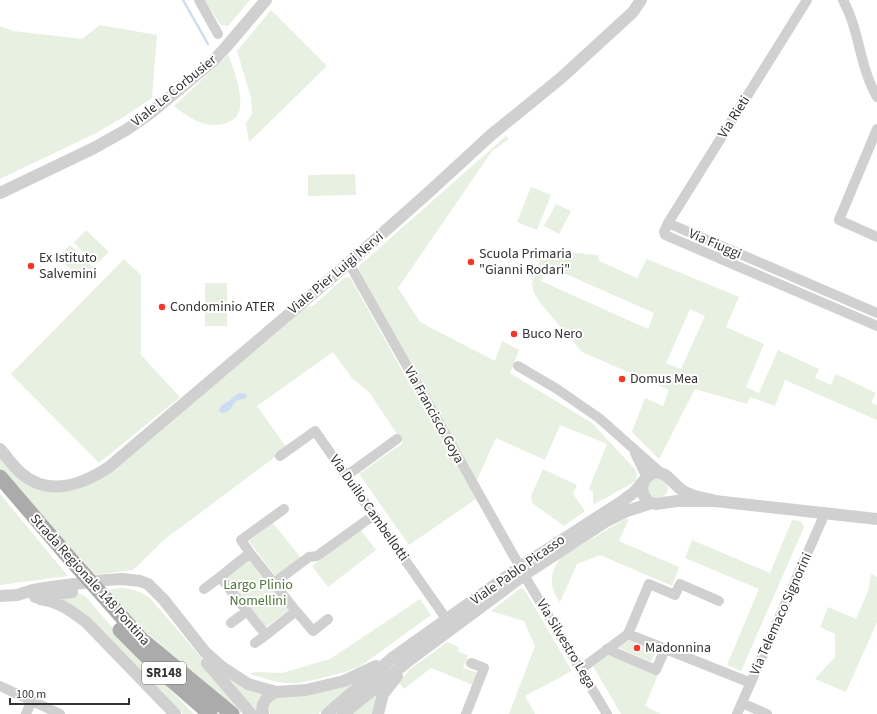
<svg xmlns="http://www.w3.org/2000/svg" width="877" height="714" font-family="'Source Sans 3',sans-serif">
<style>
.green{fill:#e7f0e1;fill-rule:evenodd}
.water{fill:#ccddf1}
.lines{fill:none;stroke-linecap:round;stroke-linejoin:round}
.stream{stroke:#ccddf1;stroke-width:2.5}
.minor{stroke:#d0d0d0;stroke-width:10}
.tertiary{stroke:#d0d0d0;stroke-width:12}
.primary{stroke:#ababab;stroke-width:15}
.primary-bridge{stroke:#ababab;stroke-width:15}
.poi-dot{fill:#f63629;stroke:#fff;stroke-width:1.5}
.labels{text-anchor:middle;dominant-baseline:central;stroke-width:4;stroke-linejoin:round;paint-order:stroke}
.shield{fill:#fff;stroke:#707070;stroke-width:1}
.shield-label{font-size:13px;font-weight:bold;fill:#333}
.street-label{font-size:14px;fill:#333;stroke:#fff}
.poi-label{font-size:14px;fill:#333;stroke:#fff;text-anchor:start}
.park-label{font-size:14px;fill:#4e743a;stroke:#fff}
</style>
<rect width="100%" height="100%" fill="#fff"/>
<path class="green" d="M204,0H250L228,26L221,25Z
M271,10L327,66L249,142L246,123L252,114L251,97L237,51Z
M100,25L157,35L152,98L125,116L96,133L0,179V26L13,31L82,39Z
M228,55C234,69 244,96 239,112C237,118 232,121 226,123C206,130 189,118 174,106Z
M506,136L509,139L492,151L398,288L420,322L495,361L502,341L519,350L510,373L592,423L635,469L637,473L636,481L593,505V492L589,489L607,444L560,425L545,460L496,438L476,482L359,270V266Z
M355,174L356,195L308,196V175Z
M531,187L551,195L537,230L517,222Z
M556,204L571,211L559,234L544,226Z
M86,230L109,252L96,264L74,243Z
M70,245L93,267L81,279L58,257Z
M543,250L598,255L599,261L637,278L647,259L739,297L726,327L764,344L746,387L759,393L778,350L819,369L815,378L831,385L836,374L876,393L871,403L877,405V420L785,380L775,406L750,397L747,404L695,389L659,459L632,432L645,398L663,406L669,390L582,352L541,304L534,293L532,283ZM548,266L654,313L648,329L541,281ZM690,309L705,316L681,369L666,363Z
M124,259L141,275V355L180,397L99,463L11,374Z
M350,277L408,381L476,499L409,545L359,474L403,443L369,392L352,378L333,352L257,406L287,448L165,539L133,570L92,575L0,468V454L19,476L79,487L298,308L313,306L344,278Z
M205,283H227V326H205Z
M543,469L577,485L573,494L585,511L564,526L532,503L531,496Z
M648 488a10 10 0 1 1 20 0a10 10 0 1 1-20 0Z
M0,494L68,576L0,585Z
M625,519H629L619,541L679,567L672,586L600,555L577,564L560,602C548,586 550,572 561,557Z
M792,520L801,521L804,527L741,671L727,665L759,589L685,558L692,540L770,573Z
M273,523L301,558L276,577L249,541Z
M360,529L376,550L328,587L312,566Z
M250,558L290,609L266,627L226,576Z
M871,574L877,577V622L846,692L815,679L835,657V634L820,627L828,607L856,619L868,591Z
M121,588C133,589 139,591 149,597L224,684L248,714H243L235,708L145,631L105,590Z
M521,588L524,589L572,671L525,696L535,714H509L535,646L524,621L491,611Z
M78,593L85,596L137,656L194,714H183L86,614L69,603L53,597Z
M420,599L431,615L362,665L345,672L318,679L298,683H284L270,680L250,674L255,672L282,673L330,659Z
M628,639L656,650L651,662L617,647Z
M447,642L458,647L459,652L468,655L463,668L478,673L473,685L431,668L404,689L399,683L409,670Z
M609,655L658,675L645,706L661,714H621L593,666Z
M219,667L267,690L257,714Z
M372,671L318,714H270C265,707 268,701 272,695Z
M386,683L373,714H350Z"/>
<path class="water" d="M239,393L247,394L246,398L236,401C231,407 229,415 220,412L219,410C223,403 223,405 229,401C232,398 235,395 239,393Z"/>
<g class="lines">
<path class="stream" d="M183,0L208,44"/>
<path class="minor" d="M199,0L218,34
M807,0L668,223L664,232L665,235L877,326
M843,0C860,31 859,66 877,97
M877,129L839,220L877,237
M668,223L877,313
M349,263L520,567
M518,366L557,389L599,418L661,473
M635,453L647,478
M280,456L315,431L447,620
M346,476L397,439
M250,553L296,611L266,635L220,577Z
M250,553L241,540L284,509
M524,575L607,714
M274,583L309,557L317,556L374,515
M204,589L220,577
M296,611L313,631L328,619
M231,623L247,611
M628,634L649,584L675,595L680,584L719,601
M255,643L266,635
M607,649L656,670L665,649
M581,669L628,634L751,683
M0,686L60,714
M742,703L767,714
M26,714L32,700
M466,714L484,668L471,663
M737,714L825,513"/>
<path class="tertiary" d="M0,193L94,148L126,130L152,112L212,62L226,47L266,0
M0,449C7,457 13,466 21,473C48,497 82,485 109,467L349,263L429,192L491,135L561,78L633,12L641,0
M644,481L642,488L644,496L649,502L656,504L677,501H715L877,519
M0,596L17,595L33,590L51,587L106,580L122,579L140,581L148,584L164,600L205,652L222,667L248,684L276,692L306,690L344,681L376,666
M35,597L72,592
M40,599C58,601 73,612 86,622L175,714
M207,663L251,714
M263,714C260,704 267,696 276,692
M327,714L391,659L520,567L624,500C627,497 631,495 634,492C640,487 644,478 651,474C666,467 674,487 685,492C694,497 705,498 715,501
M343,714L407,662L524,575L605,522L627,511L652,503
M378,714L383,694L397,676"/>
<path class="primary" d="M0,477L66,554
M120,630L161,671L210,714
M145,642L232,714"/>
<path class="primary-bridge" d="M66,554L143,641"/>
</g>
<g class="poi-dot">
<circle cx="471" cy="262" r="4"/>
<circle cx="31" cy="266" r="4"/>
<circle cx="162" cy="307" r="4"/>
<circle cx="514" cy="334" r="4"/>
<circle cx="622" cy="379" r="4"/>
<circle cx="637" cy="648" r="4"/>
</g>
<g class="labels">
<rect class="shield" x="142" y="662" width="44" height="22" rx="3"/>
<g class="shield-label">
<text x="164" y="673">SR148</text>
</g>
<g class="street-label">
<text transform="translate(174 91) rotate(-39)">Viale Le Corbusier</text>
<text transform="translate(734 117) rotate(-58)">Via Rieti</text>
<text transform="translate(715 244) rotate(23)">Via Fiuggi</text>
<text transform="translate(336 273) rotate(-40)">Viale Pier Luigi Nervi</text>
<text transform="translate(434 415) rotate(61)">Via Francisco Goya</text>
<text transform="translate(369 508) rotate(55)">Via Duilio Cambellotti</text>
<text transform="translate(518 570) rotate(-35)">Viale Pablo Picasso</text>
<text transform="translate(90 580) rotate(48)">Strada Regionale 148 Pontina</text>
<text transform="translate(781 614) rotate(-66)">Via Telemaco Signorini</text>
<text transform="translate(566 644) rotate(59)">Via Silvestro Lega</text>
</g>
<g class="poi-label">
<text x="479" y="254">Scuola Primaria<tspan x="479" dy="16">"Gianni Rodari"</tspan></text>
<text x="39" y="258">Ex Istituto<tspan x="39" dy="16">Salvemini</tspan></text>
<text x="170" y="307">Condominio ATER</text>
<text x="522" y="334">Buco Nero</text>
<text x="630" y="379">Domus Mea</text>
<text x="645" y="648">Madonnina</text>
</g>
<g class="park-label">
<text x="258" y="585">Largo Plinio<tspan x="258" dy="16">Nomellini</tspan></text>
</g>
</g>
<path d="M10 698v6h119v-6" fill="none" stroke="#333333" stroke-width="2"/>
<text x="16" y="698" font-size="12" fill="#333333" stroke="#ffffff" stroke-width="3" paint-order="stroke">100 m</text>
</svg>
